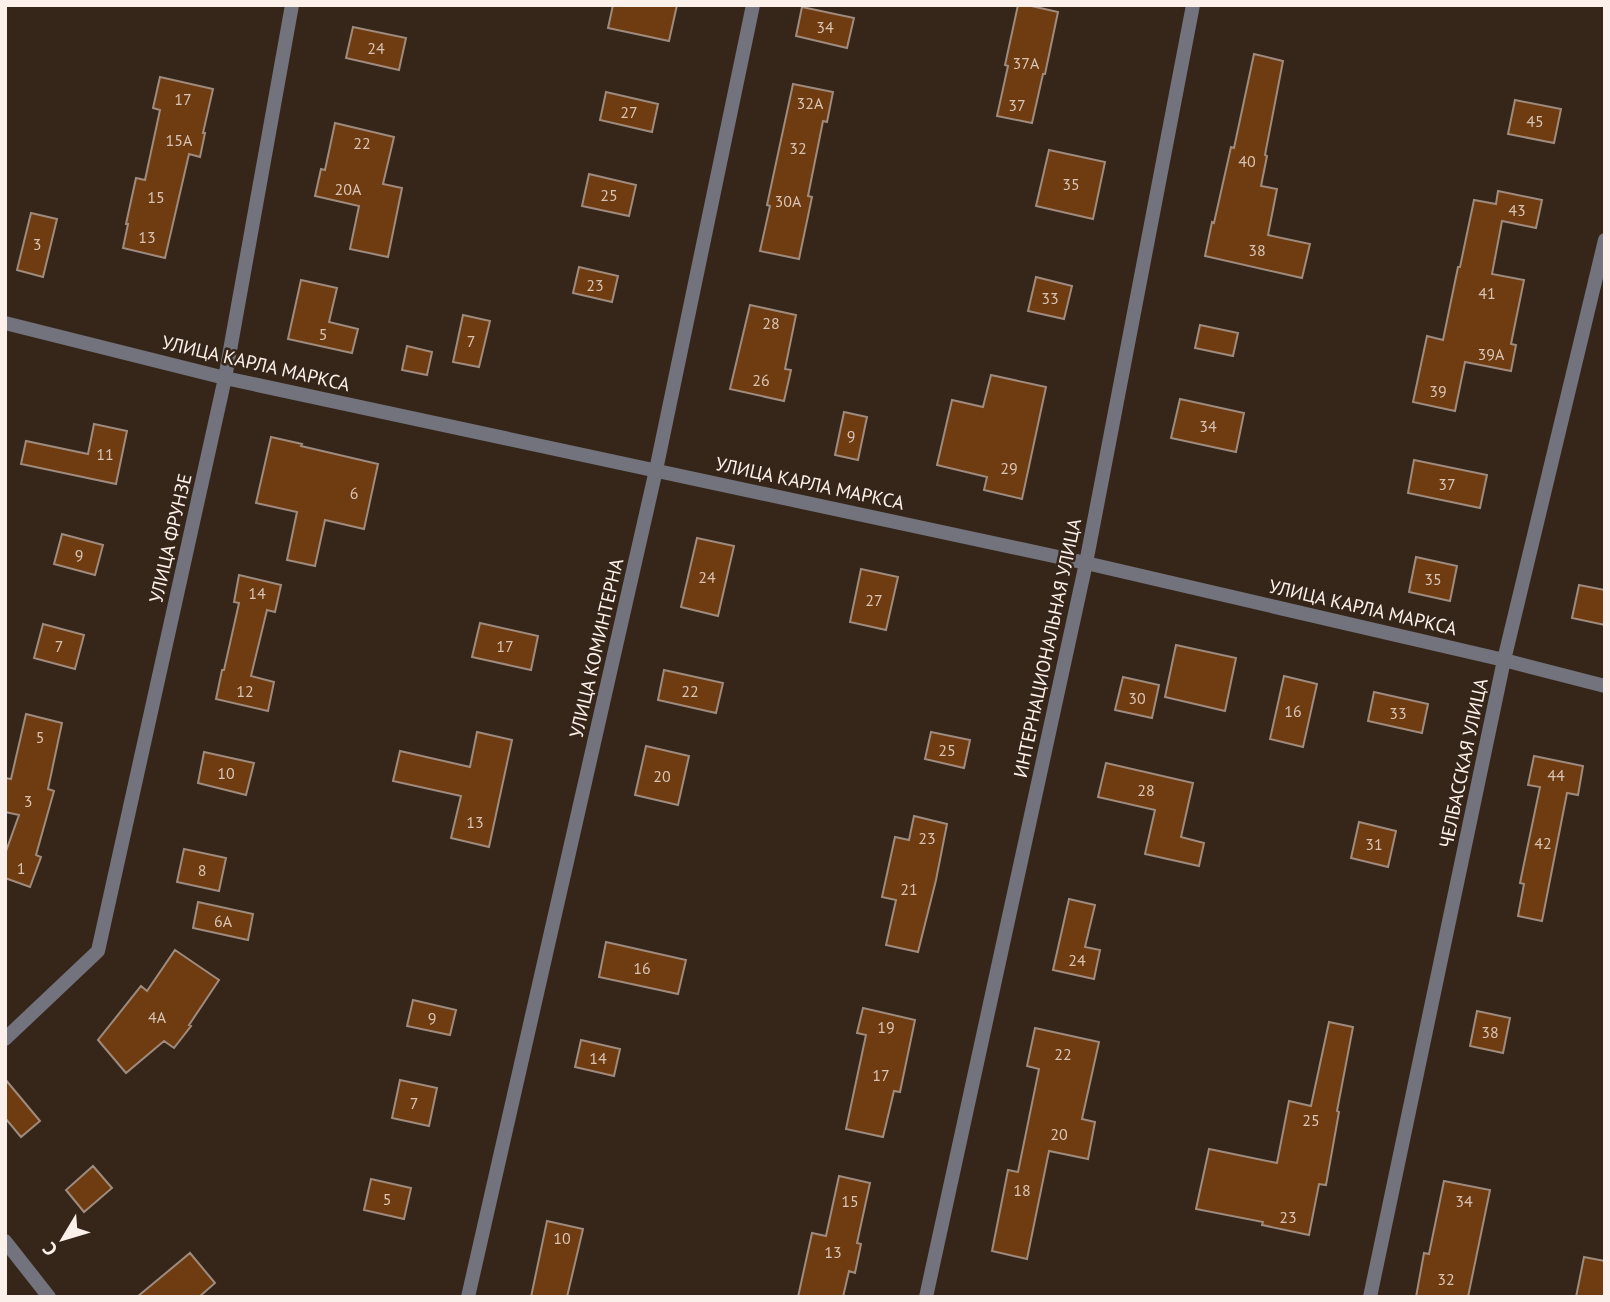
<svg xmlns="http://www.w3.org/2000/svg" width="1610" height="1302" font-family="'PT Sans',sans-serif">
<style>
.building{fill:#6f3c11;stroke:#9f8b7e;stroke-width:2}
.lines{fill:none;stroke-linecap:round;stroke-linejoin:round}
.street{stroke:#72737c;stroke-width:14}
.labels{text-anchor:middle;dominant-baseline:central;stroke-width:5;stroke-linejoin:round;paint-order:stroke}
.number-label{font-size:16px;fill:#d9c4b4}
.street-label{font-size:19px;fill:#fcf1ea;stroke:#36261a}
</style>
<rect width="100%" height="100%" fill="#36261a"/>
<path class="building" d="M613,5H677L669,41L608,28Z
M1018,5H1027L1058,12L1045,74H1043L1032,123L997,116L1008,66L1005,65Z
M802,7L854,18L847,48L796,36Z
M353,27L406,38L399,70L346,58Z
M1254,54L1283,61L1265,155L1267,156L1261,186L1277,189L1268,235L1310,244L1302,278L1205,256L1212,222L1214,223L1231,147L1234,148Z
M160,77L213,89L203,133H205L200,157L189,154L165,258L123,248L128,224H126L136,178L145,180L160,110L153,108Z
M793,84L833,92L827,122L823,121L808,196L812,197L799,259L760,251L770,206L767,205Z
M606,92L658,104L652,132L600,120Z
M1515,100L1561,109L1554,143L1508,134Z
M335,123L394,137L383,184L402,188L388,257L350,249L359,206L315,196L321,169L325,170Z
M1049,150L1105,162L1093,219L1036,206Z
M589,174L636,185L629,216L582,206Z
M1498,191L1542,200L1536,228L1502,221L1492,274L1524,280L1511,344L1516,345L1511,371L1465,362L1455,411L1413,402L1427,336L1443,340L1458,267H1460L1474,200L1496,204Z
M31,213L57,219L43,277L17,270Z
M579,267L618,276L612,302L573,293Z
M1036,277L1072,286L1064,319L1028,311Z
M301,280L337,288L329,322L358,329L352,353L288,339Z
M750,305L796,315L785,369L791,370L784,401L730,389Z
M463,315L490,321L479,367L453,362Z
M1200,325L1238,333L1233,356L1195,348Z
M407,346L432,352L427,375L402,370Z
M991,375L1046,387L1022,499L984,490L987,477L937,465L952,400L983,407Z
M1180,399L1244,413L1236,452L1171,438Z
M844,412L867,417L858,460L835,455Z
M94,424L127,431L116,484L21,464L26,441L88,454Z
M271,437L302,444L301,446L378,464L364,529L325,520L315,566L287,560L297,512L256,503Z
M1414,460L1487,475L1480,508L1408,493Z
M62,534L103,545L95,575L54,564Z
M697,538L734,546L718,616L681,607Z
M1416,557L1457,566L1450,601L1409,592Z
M861,569L898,577L886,630L850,622Z
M239,575L281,585L275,612L267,610L251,676L274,682L268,711L216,699L222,670H224L239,603L234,602Z
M1579,585L1605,590V625L1572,618Z
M480,623L538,636L531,670L472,657Z
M43,624L84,635L75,669L34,658Z
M1176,645L1236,658L1225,711L1165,697Z
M664,670L723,683L716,713L658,700Z
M1284,676L1317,684L1303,747L1270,739Z
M1123,677L1159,685L1152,718L1115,710Z
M1374,692L1428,704L1422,733L1368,721Z
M26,714L62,723L48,789L54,791L36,855L41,857L30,887L5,878V854L19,815L5,812V778L11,779Z
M477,732L512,740L489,847L451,838L461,796L393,781L400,751L470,767Z
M931,732L970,740L964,768L925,759Z
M646,746L689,756L678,805L635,795Z
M204,752L254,763L246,795L198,783Z
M1534,756L1583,766L1578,795L1567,793L1542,921L1518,916L1524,884L1520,883L1540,787L1528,785Z
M1106,763L1193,783L1181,837L1204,843L1199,866L1145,854L1155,810L1098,797Z
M914,816L947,824L936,880L918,952L886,945L896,900L882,897L895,837L909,840Z
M1359,822L1396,831L1388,867L1351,858Z
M184,849L226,858L219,891L177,882Z
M1069,899L1095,905L1085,947L1100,950L1094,979L1053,970Z
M198,902L253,914L248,940L193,928Z
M606,942L686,960L678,994L599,977Z
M175,950L219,980L189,1025L191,1026L174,1048L164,1041L126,1073L98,1040L141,986L147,991Z
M413,1000L456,1010L450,1035L407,1026Z
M863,1008L915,1020L900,1092L894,1091L883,1137L846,1129L866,1035L857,1033Z
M1477,1011L1510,1018L1503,1053L1470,1046Z
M1329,1022L1353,1027L1337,1111L1339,1112L1326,1185L1319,1184L1309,1235L1262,1225L1263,1222L1196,1209L1209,1149L1277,1163L1289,1101L1311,1106Z
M1035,1028L1099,1042L1082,1119L1095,1122L1088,1159L1049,1151L1027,1259L992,1251L1008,1170L1018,1172L1039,1069L1027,1066Z
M581,1040L620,1049L614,1076L575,1067Z
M5,1079L40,1121L21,1137L5,1118Z
M400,1080L437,1088L429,1126L392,1118Z
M93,1166L112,1188L84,1212L66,1190Z
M839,1176L870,1183L857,1243L861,1244L855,1273L849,1271L843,1297H798L812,1233L826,1236Z
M371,1179L411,1188L404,1219L364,1210Z
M1444,1181L1490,1190L1468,1297H1416L1424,1253L1429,1254Z
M547,1221L583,1229L567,1297H531Z
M190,1253L215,1283L199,1297H137Z
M1584,1257L1605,1261V1297H1576Z"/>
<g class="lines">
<path class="street" d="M5,323L225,378L1086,563L1504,660L1605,686
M5,1039L98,951L225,378L292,5
M5,1241L49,1297
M468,1297L656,470L753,5
M926,1297L1086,563L1193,5
M1370,1297L1504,660L1605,240"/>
</g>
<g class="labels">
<g class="number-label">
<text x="825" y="27">34</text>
<text x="376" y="48">24</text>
<text x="1026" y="63">37А</text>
<text x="183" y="99">17</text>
<text x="810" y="103">32А</text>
<text x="1017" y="105">37</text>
<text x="629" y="112">27</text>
<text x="1535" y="121">45</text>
<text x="179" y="140">15А</text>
<text x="362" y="143">22</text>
<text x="798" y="148">32</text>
<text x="1247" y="161">40</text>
<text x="1071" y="184">35</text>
<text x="348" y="189">20А</text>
<text x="609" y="195">25</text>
<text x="156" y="197">15</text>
<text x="788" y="201">30А</text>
<text x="1517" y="210">43</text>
<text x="147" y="237">13</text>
<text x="37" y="244">3</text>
<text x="1257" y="250">38</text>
<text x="595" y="285">23</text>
<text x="1487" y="293">41</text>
<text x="1050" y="298">33</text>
<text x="771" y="323">28</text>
<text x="323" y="334">5</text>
<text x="471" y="341">7</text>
<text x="1491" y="354">39А</text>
<text x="761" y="380">26</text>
<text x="1438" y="391">39</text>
<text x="1208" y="426">34</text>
<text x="851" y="436">9</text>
<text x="105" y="454">11</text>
<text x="1009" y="468">29</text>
<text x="1447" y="484">37</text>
<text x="354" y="493">6</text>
<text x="79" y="555">9</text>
<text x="707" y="577">24</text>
<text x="1433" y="579">35</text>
<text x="257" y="593">14</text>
<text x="874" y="600">27</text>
<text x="59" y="646">7</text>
<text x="505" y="646">17</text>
<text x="245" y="691">12</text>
<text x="690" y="691">22</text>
<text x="1137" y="698">30</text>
<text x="1293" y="711">16</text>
<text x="1398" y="713">33</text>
<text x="40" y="737">5</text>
<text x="947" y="750">25</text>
<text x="226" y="773">10</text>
<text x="1556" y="775">44</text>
<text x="662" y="776">20</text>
<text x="1146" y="790">28</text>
<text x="28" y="801">3</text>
<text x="475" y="822">13</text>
<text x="927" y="838">23</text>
<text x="1543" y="843">42</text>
<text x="1374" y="844">31</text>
<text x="21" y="868">1</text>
<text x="202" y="870">8</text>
<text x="909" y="889">21</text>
<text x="223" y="921">6А</text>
<text x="1077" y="960">24</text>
<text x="642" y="968">16</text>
<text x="157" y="1017">4А</text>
<text x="432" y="1018">9</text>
<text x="886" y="1027">19</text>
<text x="1490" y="1032">38</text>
<text x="1063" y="1054">22</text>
<text x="598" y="1058">14</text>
<text x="881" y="1075">17</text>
<text x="414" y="1103">7</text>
<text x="1311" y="1120">25</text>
<text x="1059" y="1134">20</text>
<text x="1022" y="1190">18</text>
<text x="387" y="1199">5</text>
<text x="850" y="1201">15</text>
<text x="1464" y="1201">34</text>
<text x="1288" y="1217">23</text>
<text x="562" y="1238">10</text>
<text x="833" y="1252">13</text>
<text x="1446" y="1279">32</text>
</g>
<g class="street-label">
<text transform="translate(256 363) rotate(13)">УЛИЦА КАРЛА МАРКСА</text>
<text transform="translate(810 483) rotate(12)">УЛИЦА КАРЛА МАРКСА</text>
<text transform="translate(170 538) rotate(-77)">УЛИЦА ФРУНЗЕ</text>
<text transform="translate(1363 607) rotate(13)">УЛИЦА КАРЛА МАРКСА</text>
<text transform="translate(596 648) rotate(-77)">УЛИЦА КОМИНТЕРНА</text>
<text transform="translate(1047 648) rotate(-78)">ИНТЕРНАЦИОНАЛЬНАЯ УЛИЦА</text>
<text transform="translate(1463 763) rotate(-78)">ЧЕЛБАССКАЯ УЛИЦА</text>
</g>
</g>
<rect width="1610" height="1302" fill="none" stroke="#fcf1ea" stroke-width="14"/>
<g transform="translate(63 1239) rotate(232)" stroke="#36261a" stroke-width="5" paint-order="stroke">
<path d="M0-5L12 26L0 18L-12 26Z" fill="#fcf1ea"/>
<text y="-10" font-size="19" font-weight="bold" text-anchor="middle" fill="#fcf1ea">С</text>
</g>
</svg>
